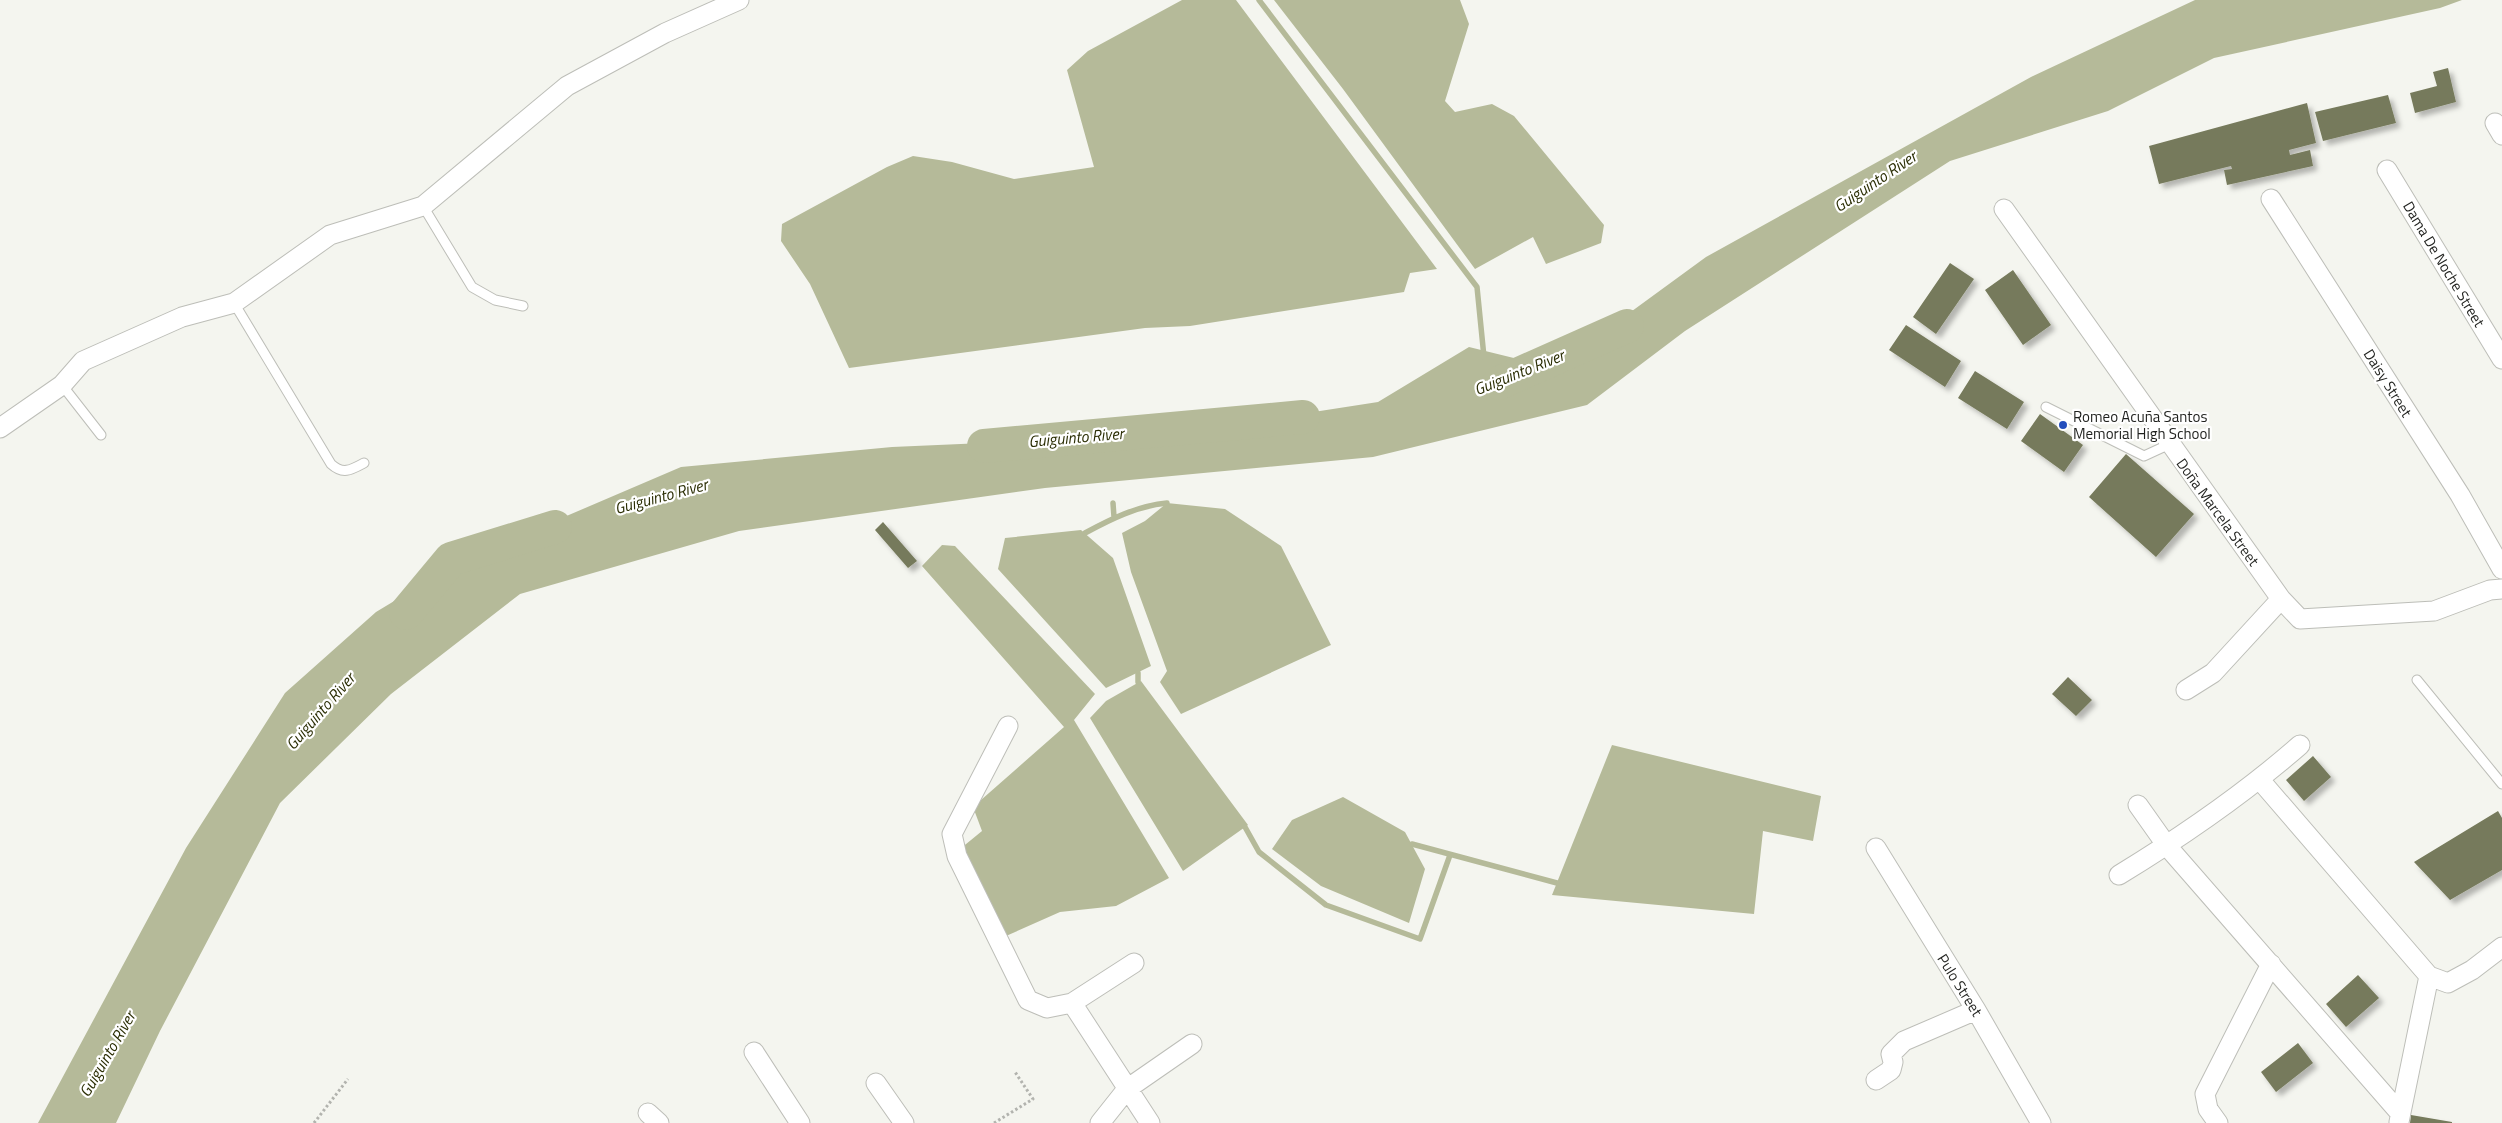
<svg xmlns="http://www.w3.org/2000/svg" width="2502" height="1123" font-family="'Titillium Web',sans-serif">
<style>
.water{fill:#b5ba99}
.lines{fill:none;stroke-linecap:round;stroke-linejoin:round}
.stream{stroke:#b5ba99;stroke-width:5.5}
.river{stroke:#b5ba99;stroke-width:34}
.building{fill:#767a5b;filter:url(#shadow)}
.service-casing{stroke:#bdbeb8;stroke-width:11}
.minor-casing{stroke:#bdbeb8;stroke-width:21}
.path{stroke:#b2b3ae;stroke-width:3;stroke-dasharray:2.5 2.5;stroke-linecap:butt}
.service{stroke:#fff;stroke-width:9}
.minor{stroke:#fff;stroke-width:19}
.poi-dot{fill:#234ebc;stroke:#fff;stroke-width:2}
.labels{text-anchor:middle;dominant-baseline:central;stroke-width:4.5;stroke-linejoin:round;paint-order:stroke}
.street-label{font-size:15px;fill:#1f201d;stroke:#fff}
.poi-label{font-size:15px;fill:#1f201d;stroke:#fff;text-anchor:start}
.water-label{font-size:16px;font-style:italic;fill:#2b2e04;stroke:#fff}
</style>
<defs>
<filter id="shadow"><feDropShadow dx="4.5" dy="4.5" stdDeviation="2.5" flood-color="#0004"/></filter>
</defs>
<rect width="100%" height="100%" fill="#f4f5ef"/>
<path class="water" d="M1182,0H1236L1437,269L1410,273L1404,292L1190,326L1145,328L849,368L810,284L781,241L782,224L887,167L913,156L952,162L1014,179L1094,167L1067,70L1088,51Z
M1274,0H1460L1469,24L1445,101L1455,112L1492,104L1514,116L1604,225L1601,243L1546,264L1533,237L1475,269L1343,89Z
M2195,0H2462L2440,8L2214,58L2108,111L1950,161L1685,331L1587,405L1373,457L1045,488L739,531L520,594L391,694L280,803L160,1031L116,1123H38L186,848L285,693L376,612L459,562L681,467L892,447L1164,435L1378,402L1469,347L1554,368L1706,257L2031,77Z
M1167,503L1225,509L1281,546L1331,645L1181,714L1160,682L1167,671L1131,572L1122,533L1145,521Z
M1081,530L1113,558L1151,666L1106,688L998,569L1005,538Z
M942,545L955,546L1095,694L1074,720L1169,878L1116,906L1060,912L1006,936L960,849L982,831L973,807L1064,727L922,566Z
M1141,681L1248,825L1183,871L1090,718L1106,701Z
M1612,745L1821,796L1813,841L1763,831L1754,914L1552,895Z
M1343,797L1405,832L1425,869L1409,923L1321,886L1272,849L1292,820Z"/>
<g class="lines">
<path class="stream" d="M1259,0L1477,287L1484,357
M1113,503L1114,517
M1085,533C1111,519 1137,506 1167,503
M1138,682V673
M1245,827L1259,852L1326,905L1420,939L1450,855
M1412,844L1557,883"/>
<path class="river" d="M1499,383L1627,326
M984,446L1303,417
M406,613L451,559L555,527"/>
</g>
<path class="building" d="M2448,68L2456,102L2415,113L2410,93L2437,86L2433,72Z
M2388,95L2396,123L2323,141L2315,112Z
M2307,103L2316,143L2289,150L2290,155L2310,150L2313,166L2227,185L2224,170L2232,169L2231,166L2159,184L2149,146Z
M1950,263L1974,279L1936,334L1913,317Z
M2013,270L2051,325L2023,345L1985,290Z
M1906,325L1961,361L1945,387L1889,350Z
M1975,371L2024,402L2007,429L1958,398Z
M2040,414L2083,445L2064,472L2021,441Z
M2126,454L2194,514L2156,557L2089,497Z
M883,522L917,561L908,568L875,530Z
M2068,677L2092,700L2076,716L2052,694Z
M2313,756L2331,777L2304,801L2286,780Z
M2498,811L2502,818V870L2450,900L2414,862Z
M2358,975L2379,998L2346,1027L2326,1004Z
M2298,1043L2313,1063L2276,1092L2261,1072Z
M2411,1115L2452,1122V1123H2410Z"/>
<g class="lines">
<g class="service-casing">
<path id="service" d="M423,206L472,287L495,300L523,306
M234,303L331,464C343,475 351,470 364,463
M62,385L101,435
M2046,407L2144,456L2170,444
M2417,680L2502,784"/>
</g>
<g class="minor-casing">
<path id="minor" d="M2495,123L2502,135
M2387,170L2502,359
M2271,199L2460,495L2502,569
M2004,209L2281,599L2300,619L2434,611L2490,590L2502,589
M0,428L62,385L83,361L182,317L234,303L330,235L423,206L567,86L665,33L739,0
M2186,690L2213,673L2281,599
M1008,726L952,834L957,856L1028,1000L1047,1008L1072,1003
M2260,780L2429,976L2448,983L2472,970L2502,947
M2138,805L2167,846L2400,1113
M1876,848L1976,1010L2041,1123
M2119,875C2183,836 2244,794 2300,745
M1134,963L1072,1003L1150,1123
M754,1052L800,1123
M1876,1080L1891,1070L1893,1062L1891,1054L1904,1041L1976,1010
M876,1083L904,1123
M648,1113L659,1123
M2399,1122L2429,976
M1100,1123L1127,1089L1192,1044
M2218,1123L2208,1109L2205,1094L2271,964"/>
</g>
<path class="path" d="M314,1123L348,1079
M994,1123L1033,1099L1015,1072"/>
<use href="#service" class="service"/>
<use href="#minor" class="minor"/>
</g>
<circle class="poi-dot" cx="2063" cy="425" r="5"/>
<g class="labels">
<g class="street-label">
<text transform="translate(2444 264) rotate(59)">Dama De Noche Street</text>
<text transform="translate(2388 383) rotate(58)">Daisy Street</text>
<text transform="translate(2218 512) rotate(54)">Doña Marcela Street</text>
<text transform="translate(1960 985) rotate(58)">Pulo Street</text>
</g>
<g class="poi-label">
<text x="2073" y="416">Romeo Acuña Santos<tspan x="2073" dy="17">Memorial High School</tspan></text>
</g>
<g class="water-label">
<text transform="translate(1875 181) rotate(-34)">Guiguinto River</text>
<text transform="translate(1519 372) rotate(-22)">Guiguinto River</text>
<text transform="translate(1076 437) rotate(-5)">Guiguinto River</text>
<text transform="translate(661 496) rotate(-15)">Guiguinto River</text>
<text transform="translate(320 711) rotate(-49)">Guiguinto River</text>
<text transform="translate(107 1054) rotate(-60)">Guiguinto River</text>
</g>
</g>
</svg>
